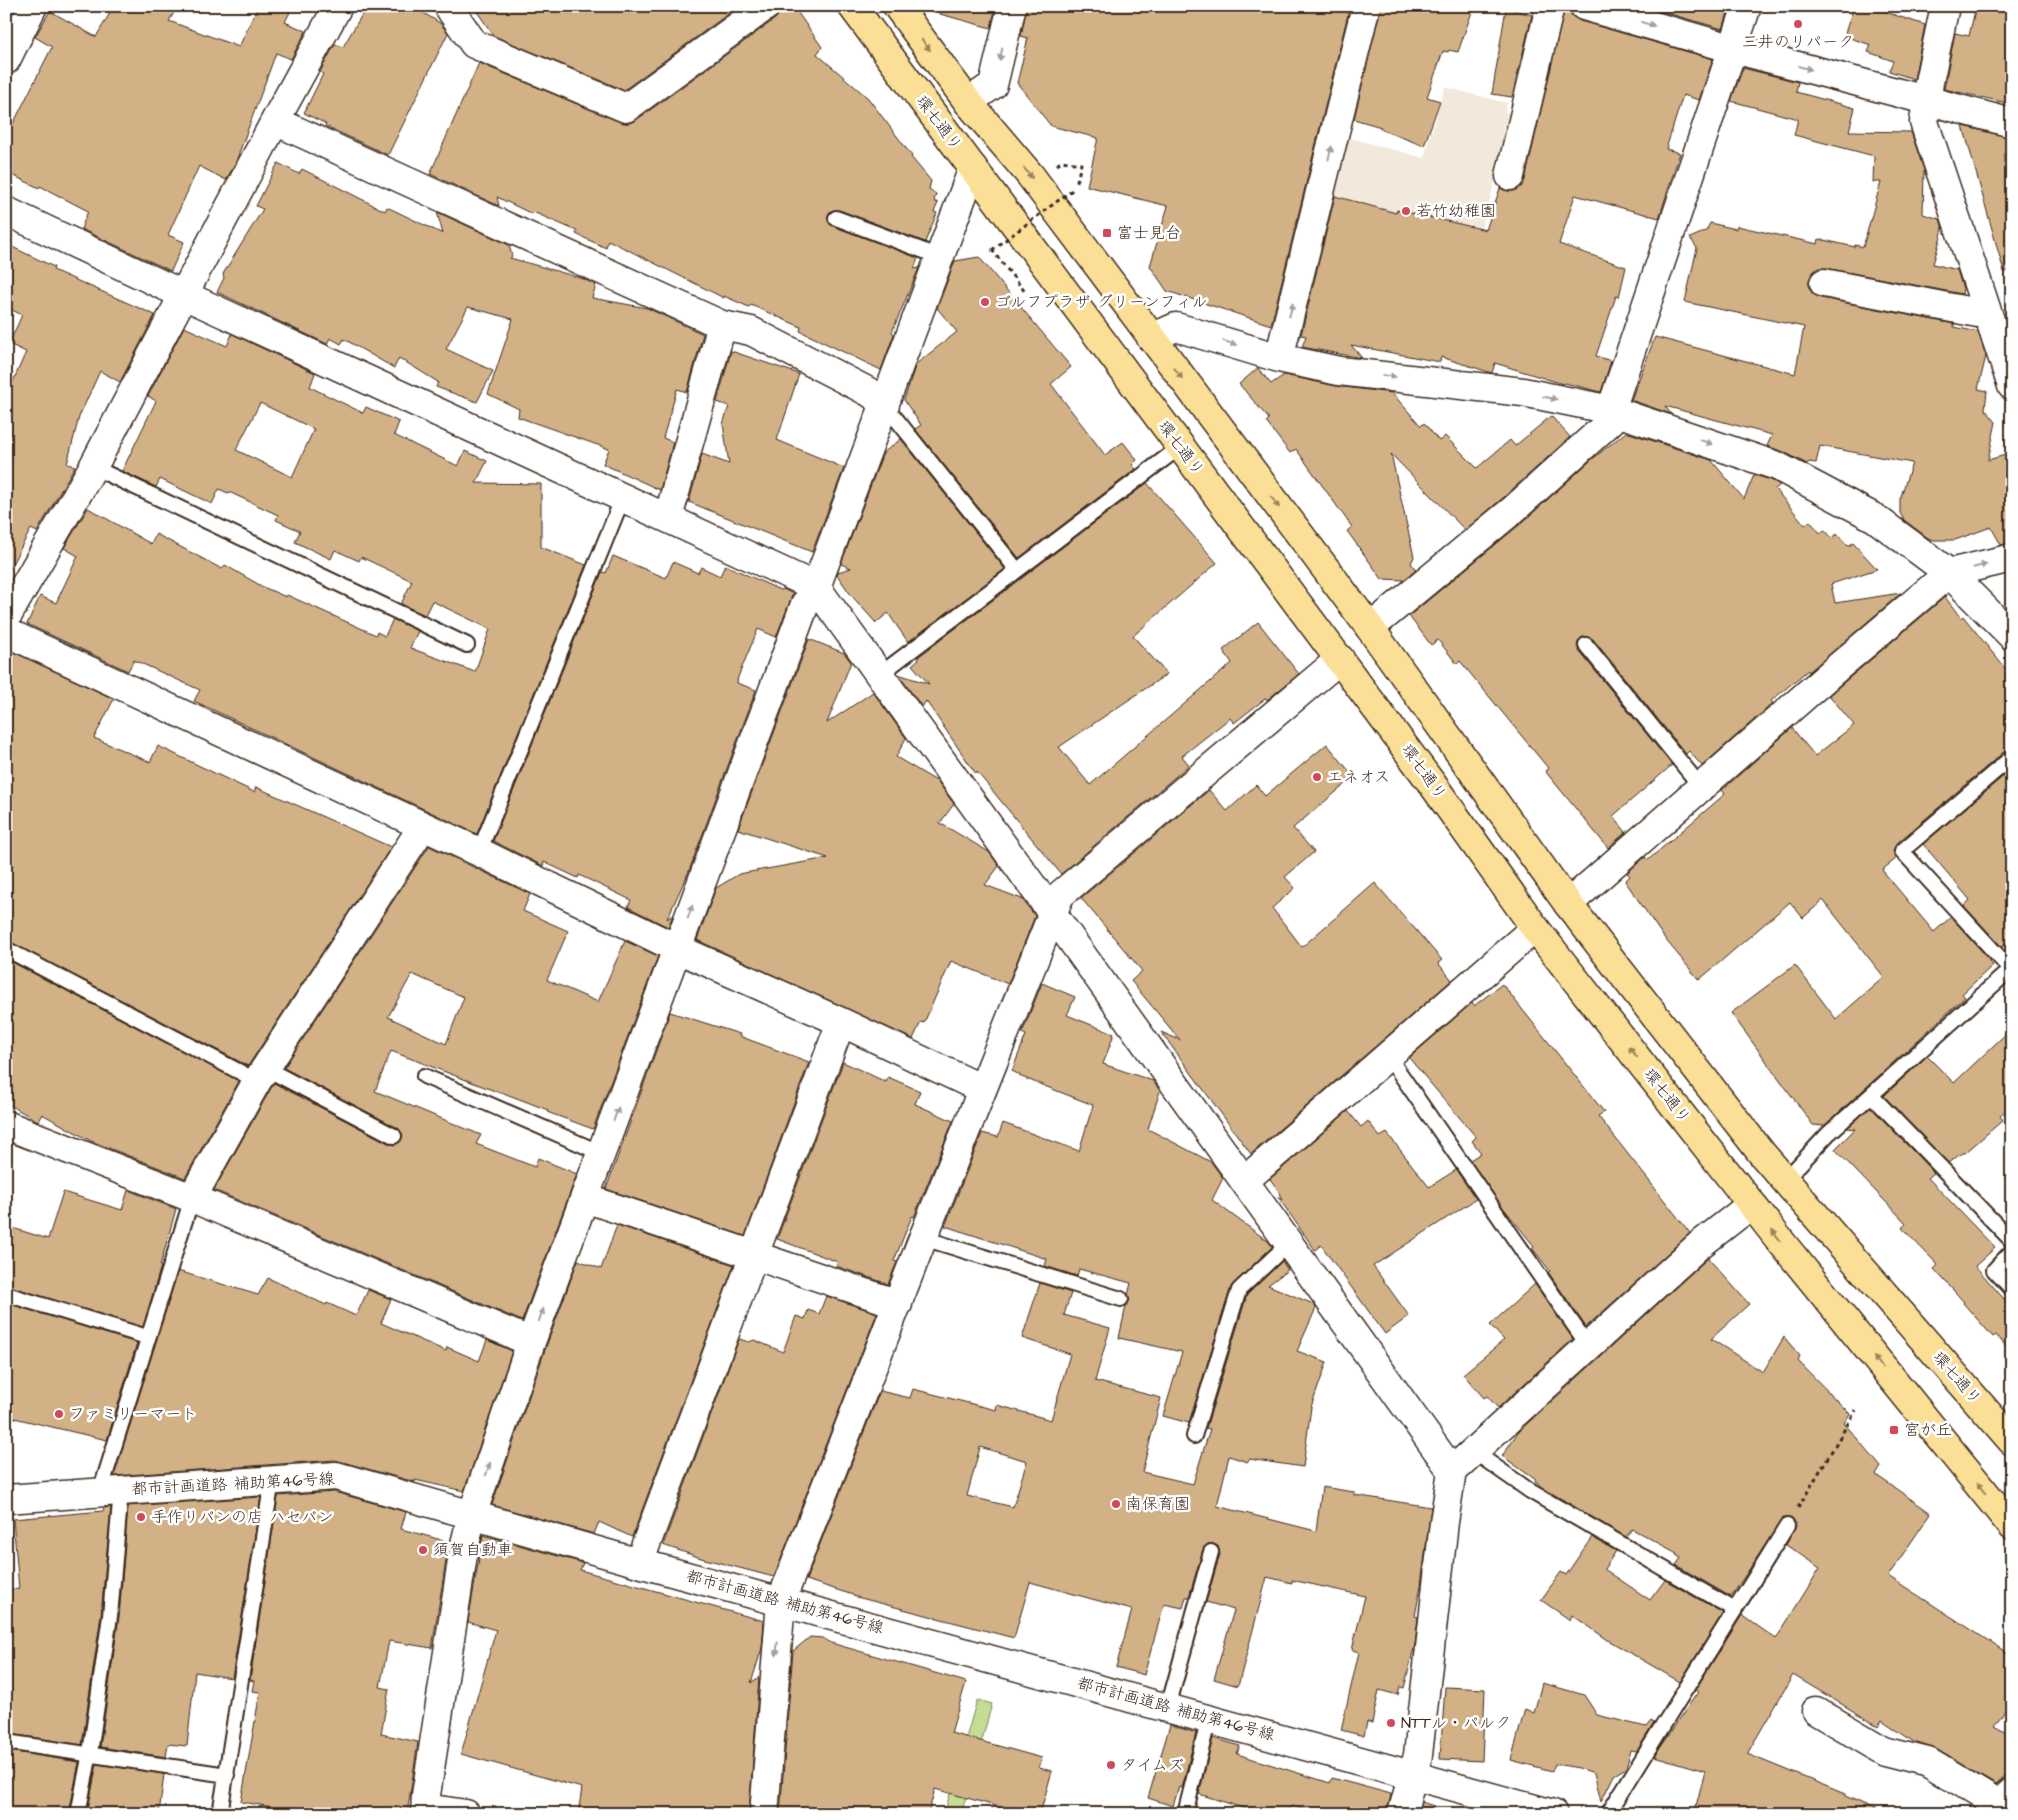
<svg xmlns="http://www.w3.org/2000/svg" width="2018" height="1820" font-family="'Architects Daughter','Klee One',sans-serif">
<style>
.built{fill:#f2e8db}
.green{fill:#c3dd94;stroke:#7f8459}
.building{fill:#d3b186;stroke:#3b2a1e;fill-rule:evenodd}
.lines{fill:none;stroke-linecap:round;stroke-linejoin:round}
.lane-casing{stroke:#3b2a1e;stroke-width:18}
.street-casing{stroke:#3b2a1e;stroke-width:31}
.secondary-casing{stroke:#3b2a1e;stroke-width:31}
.primary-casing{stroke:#3b2a1e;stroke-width:31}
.path{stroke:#3b2a1e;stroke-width:3;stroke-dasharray:4 4;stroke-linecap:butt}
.lane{stroke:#fff;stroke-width:14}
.street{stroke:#fff;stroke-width:28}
.secondary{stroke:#fff;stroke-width:28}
.primary{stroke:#fbdf96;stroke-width:28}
.path-bridge{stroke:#3b2a1e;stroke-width:3;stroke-dasharray:4 4;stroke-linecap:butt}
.oneway{fill:#a79f9a}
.oneway2{fill:#9b845a}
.poi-dot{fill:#d1495b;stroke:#fff;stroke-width:2}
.labels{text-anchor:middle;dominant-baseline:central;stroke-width:5;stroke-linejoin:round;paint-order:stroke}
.poi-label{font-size:16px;fill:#3b2a1e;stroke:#fff;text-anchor:start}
.street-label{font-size:16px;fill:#3b2a1e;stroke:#fff}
</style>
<rect width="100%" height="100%" fill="#fff"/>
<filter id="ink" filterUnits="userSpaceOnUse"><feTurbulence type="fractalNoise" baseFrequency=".02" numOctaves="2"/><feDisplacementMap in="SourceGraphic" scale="10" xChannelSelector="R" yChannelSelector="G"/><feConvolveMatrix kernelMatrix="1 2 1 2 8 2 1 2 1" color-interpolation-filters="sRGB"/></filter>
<g filter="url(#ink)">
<path class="built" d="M1445,87L1507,103L1505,112L1515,114L1460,299L1312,264L1346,137L1424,158Z"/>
<path class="green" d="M977,1700L992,1704L963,1807L984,1814H944Z"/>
<path class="building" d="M114,6H178L169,21L239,47L258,6H293L285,22L306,31L291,59L276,53L235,164L226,180L199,166L168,235L184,242L171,271L81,229L88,211L40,186L39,188L6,172V120L13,124L52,47L35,37L50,11L96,37Z
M367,6H412L440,23L448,33L388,155L325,126L326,124L304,113L323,74L320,72L335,44L343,47Z
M473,6H739L624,90L494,36Z
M781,6H793L822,47L817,54L868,98L912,156L911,157L931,181L929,189L936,194L934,201L938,203L934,212L937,213L925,242L839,210L831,211L828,215L829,223L833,226L918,258L914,269L919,268L892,332L894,334L881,370L800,331L801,327L751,305L749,307L724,296V298L608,240L606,248L576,234L577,231L533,212L532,214L497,197L499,206L430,174L479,63L620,122L628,123L635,121L775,19L780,13Z
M941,6H996L991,28L940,14Z
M1027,6H1350L1271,325L1167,291L1150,266L1168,206L1087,186L1098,138L1051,126L1017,83L1028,38L1021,36Z
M1381,6H1474L1458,52L1449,50L1448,52L1443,51L1427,97L1440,101L1424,146L1380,129L1381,127L1354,119Z
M1565,6H1569L1572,16L1580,21L1713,59L1699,100L1683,95L1666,149L1680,153L1659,218L1575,195L1559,244L1626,267L1619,297L1616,296L1596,356L1611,361L1601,392L1565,383L1563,384L1495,363L1492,373L1441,357L1440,362L1351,345L1362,358L1302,347L1306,336L1301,335L1335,196L1396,213L1397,210L1486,230L1500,188L1507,191H1514L1522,186L1525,180Z
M1642,6H1730L1723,29Z
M1854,6H1867L1925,25L1914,79L1889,71L1893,61L1868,52L1871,45L1844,36Z
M1976,6H2012V104L1944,89L1955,33L1969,36Z
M1506,8L1532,15L1512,97L1492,94Z
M1743,68L1798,82L1796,92L1855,108L1849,131L1911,132L1924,170L1923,214L1940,219L1943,229L1933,264L1957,270L1963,289L1962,294L1826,268H1818L1813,272L1809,280V288L1813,294L1821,298L1954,324V327L1978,332L1986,356L1978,389L1987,391L1985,409L1996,422L1988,460L2012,453L2010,543L2001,545L1991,527L1955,540H1933L1928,538L1904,520L1900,513V499L1912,463L1820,446L1816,463L1809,462L1807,464L1784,452L1767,446L1772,435L1665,406L1671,414L1631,400L1655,337L1795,374L1804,327L1685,302L1697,248L1690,238L1706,231L1710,223L1736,229L1737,226L1818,244L1819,239L1855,247V245L1863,247L1881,182H1873L1874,156L1794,135L1798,119L1731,101Z
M1963,126L2012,138V271L2004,272Z
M278,163L299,174L302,169L385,211L387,207L443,234L437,212L509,245L512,256L510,258L581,278L596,285L592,298L647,308L703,334L687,392L677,389L663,438L673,442L660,490L603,464L609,449L518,417L519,409L488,394L513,319L468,307L446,349L493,371L477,402L436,387L438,382L399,358L394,368L344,339L341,344L330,338L327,344L217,292L224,278L223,274L263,209L256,206Z
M6,244L54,267L53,270L155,315L120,382L100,371L79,417L67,464L75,466L37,532L31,529L6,575V397L26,352L9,344L22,315L6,307Z
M979,257L1071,367L1051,384L1105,455L1123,442L1137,460L1132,465L1136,469L1019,558L915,429L921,425L904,400L916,364L957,332L937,308L955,261Z
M184,327L227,346L232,334L315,373L310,387L363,413L366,407L399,422L394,435L458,466L465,451L487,461L476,483L541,484V547L586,565L477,834L194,701L200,690L134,660L128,671L27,624L40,596L56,603L78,556L64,548L88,508L151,544L156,534L222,569L225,565L263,587L286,597L287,595L376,635L377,632L385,636L393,619L418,631L410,648L475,672L490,629L432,601L425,615L401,604L412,581L361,557L359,561L335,550L331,559L295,542L300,531L276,520L278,515L229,492L228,493L219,489L212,504L160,479L156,487L122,471L156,401L148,396ZM260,403L314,429L292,477L236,450Z
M731,351L799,374L777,440L844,468L812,552L689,502L702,454L729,464L723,424L729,406L717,402Z
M1258,368L1271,384L1284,375L1336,386L1392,393L1421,426L1424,423L1439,441L1445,436L1477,468L1510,440L1515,446L1551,416L1570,437L1504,497L1465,530L1391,454L1414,557L1411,563L1416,570L1404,580L1382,579L1347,531L1352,527L1296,449L1290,453L1266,422L1269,419L1239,384Z
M1626,432L1711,460L1744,499L1754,475L1771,480L1780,485L1775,489L1805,525L1810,521L1820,533L1825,530L1832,538L1837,534L1848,546L1853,543L1877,569L1831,584L1835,603L1901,593L1809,672L1808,670L1771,701L1773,703L1702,766L1689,751L1686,754L1593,639L1585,636L1580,639L1577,646L1579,651L1672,765L1613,816L1626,832L1608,848L1545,771L1548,768L1460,661L1457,664L1438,640L1431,645L1409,616L1524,521L1590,461Z
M901,439L1005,569L908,642L888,613L876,623L851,595L837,575L838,572L851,568L841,564L883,453Z
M1147,483L1217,563L1133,636L1167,674L1059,747L1090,785L1232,663L1223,650L1258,622L1299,674L1267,700L1266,698L1234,723L1230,718L1182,756L1189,765L1061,874L977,772L976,774L926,701L922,707L898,674L929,684L912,665L919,659L918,657Z
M613,556L666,578L673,562L698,573L701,567L720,576L725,565L780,590L783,589L793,594L776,637L758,629L738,677L737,683L756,690L689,871L667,919L673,915L668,927L628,907L631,900L579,875L578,878L544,862L543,866L493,841L602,572L606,573Z
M1945,597L1961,618L1963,616L2012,677V748L2006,750L1896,844L1893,852L1897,858L1882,870L1934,932L1951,917L1989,959L1988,960L1993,965L1962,994L1965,997L1824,1126L1813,1125L1731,1013L1795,965L1836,1019L1884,977L1823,900L1803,918L1790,902L1699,980L1665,939L1625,881L1630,876L1627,873L1645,857L1648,860L1725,794L1722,790L1792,728L1815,756L1854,725L1829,695Z
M809,639L844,653L851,662L827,723L873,692L906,738L896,757L938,782L954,804L940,823L989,852L999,866L985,885L1022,899L1035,916L1008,984L951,961L924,1023L921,1022L913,1039L697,940L716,888L739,874L828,858L738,829Z
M11,651L114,699L94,738L150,762L158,746L254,792L256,787L391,847L248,1066L6,940V660Z
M1327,744L1354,777L1293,828L1314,852L1285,877L1295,888L1272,908L1302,947L1375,883L1442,960L1438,963L1452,980L1251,1154L1161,1032L1180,1040L1131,981L1142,971L1081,898L1209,790L1227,811L1256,785L1265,796Z
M2012,769V939L2002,947L1964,906L1970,900L1923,844Z
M429,846L530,894L523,911L568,931L547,980L598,1002L625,941L658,956L593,1129L547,1112L548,1110L501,1092L500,1093L391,1051L375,1091L481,1135L476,1144L535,1167L538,1158L577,1174L522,1321L214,1190L274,1083L390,1144L395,1145L401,1140L403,1135L398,1128L284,1068ZM412,974L464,997L446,1044L388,1017Z
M6,959L239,1081L185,1178L91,1141L42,1114L38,1121L6,1103Z
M1042,983L1075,997L1067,1015L1114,1034L1103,1064L1153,1081L1160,1091L1148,1129L1211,1162L1223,1178L1212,1200L1269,1242L1272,1247L1231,1287L1189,1423L1163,1416L1182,1352L1119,1338L1126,1306L1129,1301L1128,1295L1131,1283L1079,1269L1077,1276L1045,1266L1047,1259L945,1226L982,1133L998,1137L1003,1123L1079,1151L1093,1105L1019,1076L1020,1075L1012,1071L1026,1035L1022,1033Z
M1502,984L1604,1112L1598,1116L1690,1233L1586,1327L1548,1272L1550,1271L1532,1248L1534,1246L1501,1205L1470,1160L1481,1153L1472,1141L1476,1137L1409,1058L1472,1003L1474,1006Z
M670,1012L740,1034L739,1036L809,1062L745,1236L606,1189Z
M2012,1028V1106L2000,1116L2003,1120L1965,1153H1962L1948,1163L1884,1096L1927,1056L1954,1083Z
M843,1062L886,1082L888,1077L920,1091L915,1104L953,1121L914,1217L912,1216L894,1261L897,1262L888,1284L836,1266L838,1262L777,1239Z
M1871,1107L1934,1173L1928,1178L1995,1248L1975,1266L2012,1308V1353L1996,1335L1993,1337L1963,1303L1964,1302L1934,1269L1938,1265L1902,1228L1906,1223L1835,1149L1855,1129L1847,1128Z
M1348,1111L1361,1127L1368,1121L1380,1137L1387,1133L1429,1187L1456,1170L1476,1199L1373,1266L1409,1316L1385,1334L1321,1245L1315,1250L1278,1197L1283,1200L1280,1195L1281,1194L1270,1179Z
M128,1190L176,1209L160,1266H161L143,1327L6,1285V1226L48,1239L63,1192L122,1210Z
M617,1225L734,1265L632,1537L599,1522L594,1534L492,1505L546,1347L578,1260L601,1269Z
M1708,1258L1749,1304L1711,1339L1763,1372L1784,1337L1800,1356L1798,1361L1850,1414L1844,1423L1881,1467L1876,1475L1931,1513L1888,1576L2012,1656V1700L1994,1726L2012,1736V1770L1996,1785L1936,1749L1914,1742L1882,1720L1878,1726L1793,1675L1747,1754L1845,1794V1796L1887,1814H1694L1705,1771L1654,1756L1698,1692L1695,1690L1742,1615L1776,1639L1820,1568L1786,1545L1796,1526L1792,1519L1783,1518L1731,1597L1676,1565L1681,1558L1676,1555L1677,1553L1632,1529L1626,1537L1548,1491L1535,1482L1536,1480L1502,1456L1518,1432Z
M1282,1261L1288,1270L1268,1285L1313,1304L1316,1308L1297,1351L1327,1362L1311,1407L1303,1467L1249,1459L1248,1462L1229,1456L1217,1506L1316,1531L1322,1487L1354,1492V1495L1431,1507L1421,1585L1415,1616L1418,1617L1415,1644L1404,1688L1400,1687L1398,1695L1379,1690L1372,1723L1367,1722L1364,1736L1341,1730L1359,1652L1352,1650L1365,1596L1292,1580V1583L1267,1577L1238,1686L1214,1679L1234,1610L1206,1602L1220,1554L1218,1546L1213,1544H1208L1203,1549L1189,1597H1186L1183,1608L1164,1604L1144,1675L1116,1667L1132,1610L1030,1582L1014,1638L853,1596V1595L806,1580L880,1391L910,1398L913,1389L996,1410L997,1405L1051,1420L1070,1354L1022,1338L1040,1283L1071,1293L1064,1315L1110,1328L1095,1381L1161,1398L1142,1472L1193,1484L1210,1429L1206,1428L1247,1295ZM980,1447L1027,1461L1013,1507L967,1496Z
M178,1271L258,1295L268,1278L326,1305L327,1303L356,1316L368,1290L391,1299L381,1323L446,1351L447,1347L479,1361L487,1340L512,1351L464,1491L415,1480V1482L335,1460L114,1476Z
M1535,1284L1573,1339L1498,1408L1487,1396L1484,1398L1463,1374L1504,1340L1490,1325Z
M826,1296L877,1313L774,1577L701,1558L663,1545L739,1339L749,1342L754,1340L783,1352L796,1316L805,1319L808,1310L819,1314Z
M6,1303L137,1343L107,1440L6,1416Z
M334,1492L406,1512L401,1529L449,1542L432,1648L389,1641L380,1687L389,1689L381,1734L418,1742L407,1814H297V1811L241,1802L260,1692L252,1691L254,1681L250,1680L278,1496Z
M261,1497L232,1678L195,1672L187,1746L168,1744L166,1757L100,1747L119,1617L128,1506Z
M111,1507L101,1615L82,1745L11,1734L13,1717L6,1716V1590L19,1589L13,1519L103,1511L104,1508Z
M483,1535L583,1563L580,1570L764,1621L762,1648L751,1683L759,1677L749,1814H578L582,1788L461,1754L496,1630L468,1622Z
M1592,1537L1616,1551L1604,1569L1650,1600L1665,1580L1723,1613L1680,1682L1608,1640L1572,1615L1570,1620L1541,1600L1561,1572L1566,1575Z
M810,1637L823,1638L831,1643L966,1682L951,1733L1042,1758L1039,1768L1052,1771L1040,1814H1024L935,1789L928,1814H780L793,1651Z
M1542,1683L1584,1695L1597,1715L1646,1727L1651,1721L1654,1723L1637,1751L1631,1750L1626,1768L1614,1775L1601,1802L1594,1773L1579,1768L1555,1764L1552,1771L1511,1760L1525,1709L1534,1713Z
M1445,1687L1485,1689L1482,1761L1440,1759Z
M1170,1725L1196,1733L1182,1788L1179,1787L1173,1806L1148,1798Z
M1213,1738L1240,1746L1237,1754L1330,1783L1332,1778L1391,1794L1387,1814H1320L1291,1806L1289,1814H1262L1199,1794Z
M8,1751L79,1762L69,1814H6V1764Z
M97,1764L164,1774L159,1814H87Z
M1421,1802L1434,1806L1433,1814H1418Z"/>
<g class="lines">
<g class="lane-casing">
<path id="lane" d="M836,218L940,257
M885,405L1017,570
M93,467L467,645
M1586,645L1701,787
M879,675L1180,447
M2012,757L1902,851L2012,971
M479,852L623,497
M6,949L257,1081
M1388,1056L1589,1347
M265,1068L394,1136
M424,1076L601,1153
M1872,1096L2012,1241
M1785,1180L1828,1134L2012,968
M923,1238L1121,1299
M2012,1251L1994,1270L2012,1289
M6,1294L147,1337
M1194,1436L1239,1290L1289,1243
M1473,1451L1530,1491L1735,1610
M100,1492L192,1198
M1168,1707L1211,1552
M6,1742L227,1775
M78,1814L90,1753L110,1616L121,1490
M220,1814L272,1480
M1185,1814L1209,1718
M1608,1814L1787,1526"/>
</g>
<g class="street-casing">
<path id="street" d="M448,6L474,44L626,108L766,6
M1584,6L1734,49L2012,123
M6,60L33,6
M968,102L993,85L1012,6
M275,121L722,325L751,331L869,392L878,398L885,405
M1510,176L1550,6
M1824,283L1988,315
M1151,338L1176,327L1279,358L1339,371L1523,392L1611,410L1777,466L1875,518L1949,573L2012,636
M1279,358L1366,6
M668,518L722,325
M816,587L1052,913L1452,1471
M6,618L93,467L275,121L338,6
M1370,628L1514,509L1611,421V410L1747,6
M6,632L479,852L676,948L841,1022L982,1089
M1568,904L1838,667L1949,573L2012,558
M6,1125L192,1198L531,1342
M1244,1181L1535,928
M192,1198L257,1081L423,826
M585,1198L898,1304
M639,1563L841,1022
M1816,1711L1884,1751L1928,1762L1999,1805
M426,1808L466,1814
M425,1814L426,1795L464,1548L472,1515L531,1342L805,604L816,587L973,168
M764,1814L781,1601L923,1238L1060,895L1340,659
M1402,1814L1418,1755L1444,1522L1452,1471L1697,1247L1752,1204"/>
</g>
<g class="secondary-casing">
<path id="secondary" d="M1945,6L1929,82L1924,122L2012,386
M6,211L184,295L816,587
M6,1499L336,1476L639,1563L1553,1814
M1989,1814L2012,1792"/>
</g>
<g class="primary-casing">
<path id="primary" d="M852,6L1433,785L1535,928L1782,1243L2012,1526
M897,6L968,102L1030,175L1370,628L1568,904L1763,1155L2012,1441"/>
</g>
<path class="path" d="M1057,165L1062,161L1081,164L1076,185
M992,250L1026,293
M1798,1508L1856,1410"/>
<use href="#lane" class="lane"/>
<use href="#street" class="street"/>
<use href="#secondary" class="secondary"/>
<use href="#primary" class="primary"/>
<path class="path-bridge" d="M992,250L1075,188"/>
</g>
<defs><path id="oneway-solid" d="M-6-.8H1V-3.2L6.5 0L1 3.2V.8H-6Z" transform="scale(1.25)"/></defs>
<g class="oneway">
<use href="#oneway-solid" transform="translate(1648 24) rotate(16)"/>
<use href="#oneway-solid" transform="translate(1001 54) rotate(103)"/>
<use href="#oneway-solid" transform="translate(1805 68) rotate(15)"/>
<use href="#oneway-solid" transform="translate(1330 153) rotate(-76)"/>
<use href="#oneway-solid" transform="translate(1291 310) rotate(-76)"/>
<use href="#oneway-solid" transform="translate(1230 343) rotate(17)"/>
<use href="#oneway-solid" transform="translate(1389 376) rotate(7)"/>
<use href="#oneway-solid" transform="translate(1550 398) rotate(12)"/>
<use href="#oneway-solid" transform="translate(1706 442) rotate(19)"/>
<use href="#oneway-solid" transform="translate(1980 566) rotate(-14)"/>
<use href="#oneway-solid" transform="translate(690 912) rotate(-70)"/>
<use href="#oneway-solid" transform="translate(616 1114) rotate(-70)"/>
<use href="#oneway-solid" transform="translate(541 1315) rotate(-70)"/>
<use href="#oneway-solid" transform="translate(488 1469) rotate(-71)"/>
<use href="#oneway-solid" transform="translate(777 1649) rotate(95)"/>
</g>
<g class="oneway2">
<use href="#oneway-solid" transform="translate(926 45) rotate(53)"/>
<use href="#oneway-solid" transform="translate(1028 173) rotate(51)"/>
<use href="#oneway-solid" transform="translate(1178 373) rotate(53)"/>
<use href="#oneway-solid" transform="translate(1275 502) rotate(53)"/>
<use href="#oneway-solid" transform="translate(1633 1052) rotate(-128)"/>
<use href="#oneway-solid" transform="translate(1776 1235) rotate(-128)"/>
<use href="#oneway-solid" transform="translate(1878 1362) rotate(-129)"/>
<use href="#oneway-solid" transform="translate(1981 1488) rotate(-129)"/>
</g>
</g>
<g class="poi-dot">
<circle cx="1798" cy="24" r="5"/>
<circle cx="1406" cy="211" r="5"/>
<rect x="1102" y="228" width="10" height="10" rx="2.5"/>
<circle cx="985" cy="302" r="5"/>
<circle cx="1317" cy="777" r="5"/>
<circle cx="59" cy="1414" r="5"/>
<rect x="1889" y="1425" width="10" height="10" rx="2.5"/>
<circle cx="1116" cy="1504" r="5"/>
<circle cx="141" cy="1517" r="5"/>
<circle cx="423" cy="1550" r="5"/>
<circle cx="1391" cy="1723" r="5"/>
<circle cx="1111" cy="1765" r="5"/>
</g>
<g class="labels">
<g class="poi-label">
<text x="1798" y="42" text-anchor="middle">三井のリパーク</text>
<text x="1416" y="211">若竹幼稚園</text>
<text x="1117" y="233">富士見台</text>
<text x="995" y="302">ゴルフプラザ グリーンフィル</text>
<text x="1327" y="777">エネオス</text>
<text x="69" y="1414">ファミリーマート</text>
<text x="1904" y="1430">宮が丘</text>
<text x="1126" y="1504">南保育園</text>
<text x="151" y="1517">手作りパンの店 ハセパン</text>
<text x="433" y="1550">須賀自動車</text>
<text x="1401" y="1723">NTTル・パルク</text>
<text x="1121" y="1765">タイムズ</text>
</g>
<g class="street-label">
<text transform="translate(939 123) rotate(53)">環七通り</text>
<text transform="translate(1181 448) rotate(53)">環七通り</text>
<text transform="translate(1424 772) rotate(54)">環七通り</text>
<text transform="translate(1667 1096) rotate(52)">環七通り</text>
<text transform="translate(1957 1378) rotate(49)">環七通り</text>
<text transform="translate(233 1484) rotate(-3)">都市計画道路 補助第46号線</text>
<text transform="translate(785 1602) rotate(15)">都市計画道路 補助第46号線</text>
<text transform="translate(1176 1709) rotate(15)">都市計画道路 補助第46号線</text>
</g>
</g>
<rect width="2018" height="1820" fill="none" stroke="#fff" stroke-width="25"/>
<rect x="12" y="12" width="1993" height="1795" fill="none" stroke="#3b2a1e" stroke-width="2" filter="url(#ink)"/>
</svg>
